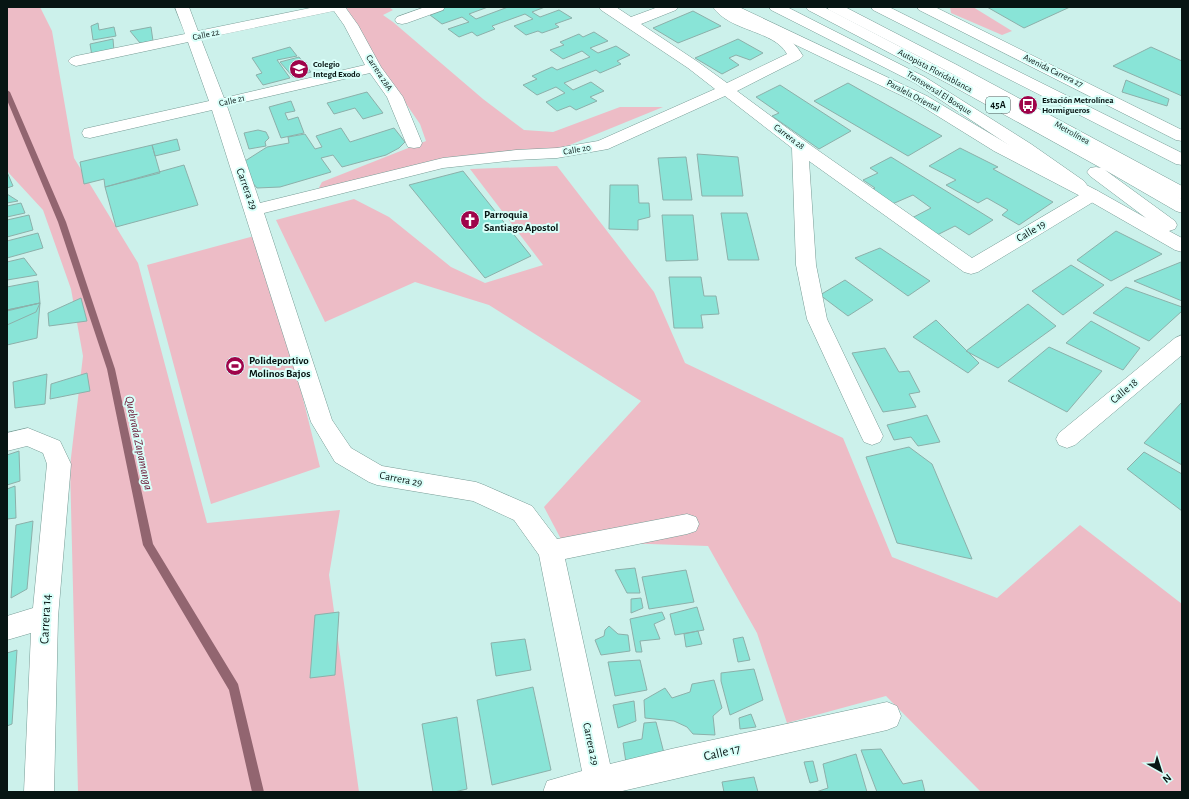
<svg xmlns="http://www.w3.org/2000/svg" width="1189" height="799" font-family="'Alegreya Sans',sans-serif">
<style>
.green{fill:#edbcc6}
.lines{fill:none;stroke-linecap:round;stroke-linejoin:round}
.stream{fill:#926570;fill-rule:evenodd}
.building{fill:#89e4d7;stroke:#8cb0aa}
.minor-casing{stroke:#789c96;stroke-width:1}
.major-casing{stroke:#789c96;stroke-width:1}
.highway-casing{stroke:#789c96;stroke-width:1}
.minor{fill:#fff;fill-rule:evenodd}
.major{fill:#fff;fill-rule:evenodd}
.highway{fill:#fff;fill-rule:evenodd}
.labels{text-anchor:middle;dominant-baseline:central;stroke-width:4;stroke-linejoin:round;paint-order:stroke}
.far-street-label{font-size:9px;fill:#071513;stroke:#d9fff9}
.far-poi-label{font-size:9px;font-weight:bold;fill:#071513;stroke:#d9fff9;text-anchor:start}
.shield{fill:#d9fff9;stroke:#465b58;stroke-width:1}
.shield-label{font-size:10px;font-weight:bold;fill:#071513}
.street-label{font-size:11px;fill:#071513;stroke:#d9fff9}
.poi-label{font-size:11px;font-weight:bold;fill:#071513;stroke:#d9fff9;text-anchor:start}
.water-label{font-size:12px;font-style:italic;fill:#6b1635;stroke:#d9fff9}
.near-street-label{font-size:13px;fill:#071513;stroke:#d9fff9}
</style>
<rect width="100%" height="100%" fill="#ccf1eb"/>
<path class="green" d="M7,7H40L52,31L74,158L138,263L207,523L340,510L329,575L359,792H78L70,466L83,356L71,289L43,210L7,171Z
M346,7H389L393,10L383,15L393,22L483,99L524,130L553,132L620,107H663L560,149L444,160L315,195L322,182L426,141L420,124L375,59Z
M950,7H973L1012,31L1002,35L951,13Z
M557,166L654,292L685,363L843,438L892,557L997,598L1080,525L1182,604V792H981L886,696L787,723L757,633L708,546L562,541L544,507L641,401L489,305L415,282L325,322L276,220L354,199L389,217L451,267L485,283L543,265L470,169Z
M262,234L320,467L211,504L147,265Z"/>
<g class="lines">
<path class="stream" d="M7,90L10,92L66,222L115,369L153,544L238,684L264,792H252L229,690L143,545L107,369L58,222L7,100Z"/>
</g>
<path class="building" d="M440,7H488L469,14L476,19L508,7H545L532,12L540,17L559,10L572,18L555,24L559,27L542,33L538,31L526,35L514,26L533,19L525,14L492,26L495,29L477,36L472,32L459,37L448,29L469,22L462,17L442,24L430,15L444,10Z
M987,7H1070L1024,28Z
M693,11L721,26L678,43L653,28Z
M98,23L99,30L114,27L116,36L93,40L91,26Z
M151,27L153,41L140,43L130,31Z
M594,32L608,41L590,48L598,53L616,46L630,55L617,61L621,64L600,73L596,70L564,83L573,90L591,82L604,91L590,97L597,101L576,110L570,106L557,111L546,102L565,93L556,87L537,95L523,85L537,79L532,76L552,67L557,70L590,57L582,51L563,59L550,50L564,45L560,42L579,34L583,37Z
M113,39L114,51L92,56L90,44Z
M738,39L763,53L750,60L736,55L729,58L739,65L722,74L695,58Z
M290,47L297,56L277,60L290,78L263,85L256,75L262,73L252,58Z
M1151,47L1182,61V96L1113,66Z
M299,57L311,72L293,77L280,62Z
M1126,80L1169,99L1167,106L1122,92Z
M848,83L942,136L908,156L814,101Z
M780,85L851,131L819,149L772,116L779,113L756,97Z
M367,92L383,113L363,119L355,108L334,114L327,103Z
M291,101L295,111L285,113L288,120L298,117L304,133L281,138L269,107Z
M341,128L350,142L394,128L405,142L399,148L386,155L342,167L333,155L321,158L331,172L280,187L257,188L246,175L245,161L267,147L289,143L288,137L305,134L315,149L322,147L316,136Z
M258,130L266,132L269,138L265,142L266,146L249,149L244,133Z
M177,139L180,150L155,156L152,145Z
M152,145L160,173L105,187L104,179L84,184L80,162Z
M960,148L998,167L993,169L1053,202L1019,225L1002,215L1008,210L987,198L978,203L946,185L956,180L929,166Z
M697,154L738,157L743,196H702Z
M686,157L692,200H663L658,158Z
M891,157L993,220L969,235L955,226L933,237L910,219L931,208L913,195L890,205L868,191L875,188L863,180L878,173L870,168Z
M184,165L198,205L116,227L105,187Z
M463,171L531,256L485,278L409,185Z
M7,172L13,186L7,188Z
M610,185H638L639,203H649L650,217L638,220V230L609,229Z
M7,194L18,201L7,203Z
M21,203L25,213L7,217V206Z
M721,213H747L759,260H728Z
M29,215L33,230L7,237V220Z
M662,215H693L698,260L666,261Z
M1116,231L1162,254L1111,281L1077,260Z
M38,233L43,248L7,258V241Z
M880,248L930,281L908,296L855,258Z
M24,258L37,275L7,280V262Z
M1181,262L1182,301L1134,281Z
M1071,265L1104,285L1063,315L1032,291Z
M669,277H701L704,296H716L719,314L701,315L703,328H674Z
M845,280L873,300L848,316L820,295Z
M38,281L40,303L7,311V287Z
M1126,287L1182,307V311L1149,341L1093,313Z
M81,298L87,321L49,326L48,313Z
M40,303L36,312L7,325V310Z
M40,303L37,338L7,345V310Z
M1028,304L1056,326L998,368L966,351Z
M936,320L979,363L968,373L913,337Z
M1091,321L1140,348L1123,370L1066,343Z
M1049,347L1102,371L1067,412L1008,381Z
M885,348L899,372L909,371L920,392L909,394L916,407L883,412L852,353Z
M87,373L90,391L50,399L51,384Z
M47,374L45,404L15,408L13,382Z
M1182,402V465L1144,443Z
M927,415L940,442L918,446L911,437L894,440L887,425Z
M909,447L932,464L972,559L897,543L866,457Z
M19,451L20,481L7,485V455Z
M1144,452L1182,474V511L1127,469Z
M15,486L16,518L7,519V489Z
M33,521L27,589L11,598L16,525Z
M635,568L640,593H627L615,570Z
M686,570L694,602L649,609L642,577Z
M641,598L643,608L631,613V599Z
M697,607L704,630L675,635L670,614Z
M339,612L335,675L310,678L315,615Z
M662,612L665,619L654,624L660,639L640,641L642,652H636L630,619Z
M609,626L618,634L628,635L630,651L601,655L595,640L604,636L605,630Z
M698,631L702,644L686,647L684,634Z
M743,637L750,660L738,662L733,639Z
M525,639L531,670L496,676L491,643Z
M17,650L12,724L7,726V653Z
M640,660L647,690L615,696L608,662Z
M754,669L763,700L730,715L721,681V673Z
M714,680L722,708L713,716L715,735L693,734L687,727L674,721L645,718L644,700L665,688L672,698L690,692L692,684Z
M533,687L551,770L492,785L477,700Z
M634,701L636,721L618,728L613,705Z
M751,714L756,727L740,729L739,718Z
M457,717L467,789L454,792H433L422,724Z
M656,722L665,757L627,769L623,743L642,739L644,723Z
M881,749L903,784L922,780L925,792H877L861,750Z
M856,754L867,792H816L828,788L823,764Z
M813,761L818,781L810,783L804,762Z
M754,777L758,792H724L722,782Z"/>
<g class="lines">
<g class="minor-casing">
<path id="minor" d="M175,7H189L198,31L315,7H345L358,25L381,67L403,97L422,143L420,147L414,148L408,147L406,143L387,97L370,73L227,106L260,203L443,158L516,150L557,148L598,141L715,89L688,68L601,10L599,7H616L631,17L658,7H678L676,10L641,24L698,62L727,83L787,54C774,30 730,32 713,7C717,7 724,6 729,7C734,9 739,16 744,18C767,30 789,31 803,56L800,59L737,91L806,142L972,258L1086,191L1092,189L1098,191L1101,195L1098,199L978,272L971,274L964,272L809,161L816,265L827,319L883,436L880,442L872,445L864,442L861,436L807,319L796,265L792,148L725,96L608,149L557,158L516,160L443,168L264,213L332,420L351,448L382,466L476,482L484,485L532,506L557,539L687,514L696,517L699,524L696,531L687,534L565,559L610,764L671,749L887,702L897,706L901,716L897,726L887,730L618,792H543L547,781L582,771L539,555L514,520L473,501L377,485L369,482L335,462L311,422L212,110L90,138L84,137L82,133L84,129L209,101L188,42L76,66L71,64L68,61L71,58L76,56L185,34ZM334,11L344,25L365,65L224,98L201,39Z
M425,7H445L443,10L407,23L402,24L397,23L395,20L397,17Z
M827,7H845L957,65L1182,186V199L1176,197L947,71L829,10Z
M1182,335V355L1075,445L1067,448L1059,445L1056,439L1059,433L1175,338Z
M28,428L60,441L71,464L58,617L54,792H24L31,633L7,640V616L33,608L47,464L43,453L27,446L7,451V433Z"/>
</g>
<g class="major-casing">
<path id="major" d="M769,7H787L925,77L1031,144L1084,181L1087,185L1084,189L1078,190L1072,189L1019,152L915,83L771,10Z"/>
</g>
<g class="highway-casing">
<path id="highway" d="M721,7H739L927,96L1006,143L1098,191L1146,218L1090,176L1087,172L1090,168L1096,167L1101,168L947,83L808,10L806,7H824L1004,101L1182,199V213L1176,211L1105,170L1175,221L1177,225L1175,229L1169,231L1182,238V252L1175,250L1086,199L994,151L915,102L723,10Z
M871,7H889L1182,153V165L1176,164L873,10Z
M917,7H935L1182,130V141L1176,140L919,10Z"/>
</g>
<use href="#minor" class="minor"/>
<use href="#major" class="major"/>
<use href="#highway" class="highway"/>
</g>
<defs>
<g id="school-disc" transform="scale(1)"><circle r="9.5" fill="#9f044a" stroke="#d9fff9"/><path d="M0-5L7-2L0 1L-7-2ZM-4 1L0 2.5L4 1V4Q0 6-4 4Z" fill="#fff"/></g>
<g id="bus-disc" transform="scale(1)"><circle r="9.5" fill="#9f044a" stroke="#d9fff9"/><path d="M-5-6H5V4H4V6H2V4H-2V6H-4V4H-5ZM-3.5-4V0h7V-4ZM-3.5 1.2v1.5H-2V1.2ZM2 1.2v1.5H3.5V1.2Z" fill="#fff"/></g>
<g id="church-disc" transform="scale(1)"><circle r="9.5" fill="#9f044a" stroke="#d9fff9"/><path d="M-1.2-6h2.4v3.5h3.3v2.4h-3.3V6h-2.4V-.1h-3.3v-2.4h3.3Z" fill="#fff"/></g>
<g id="stadium-disc" transform="scale(1)"><circle r="9.5" fill="#9f044a" stroke="#d9fff9"/><path d="M0-5a6.5 5 0 1 0 0 10a6.5 5 0 1 0 0-10ZM-3.5-1.8h7v3.6h-7Z" fill="#fff"/></g>
</defs>
<g fill-rule="evenodd">
<use href="#school-disc" x="299" y="69"/>
<use href="#bus-disc" x="1028" y="105"/>
<use href="#church-disc" x="470" y="220"/>
<use href="#stadium-disc" x="235" y="366"/>
</g>
<g class="labels">
<g class="far-street-label">
<text transform="translate(206 35) rotate(-12)">Calle 22</text>
<text transform="translate(935 71) rotate(28)">Autopista Floridablanca</text>
<text transform="translate(1053 71) rotate(26)">Avenida Carrera 27</text>
<text transform="translate(379 73) rotate(57)">Carrera 28A</text>
<text transform="translate(939 93) rotate(32)">Transversal El Bosque</text>
<text transform="translate(913 96) rotate(28)">Paralela Oriental</text>
<text transform="translate(232 101) rotate(-13)">Calle 21</text>
<text transform="translate(1072 133) rotate(29)">Metrolínea</text>
<text transform="translate(789 137) rotate(37)">Carrera 28</text>
<text transform="translate(577 150) rotate(-10)">Calle 20</text>
</g>
<g class="far-poi-label">
<text x="313" y="64">Colegio<tspan x="313" dy="10">Integd Exodo</tspan></text>
<text x="1042" y="100">Estación Metrolínea<tspan x="1042" dy="10">Hormigueros</tspan></text>
</g>
<rect class="shield" x="986" y="97" width="24" height="16" rx="3"/>
<g class="shield-label">
<text x="998" y="105">45A</text>
</g>
<g class="street-label">
<text transform="translate(247 189) rotate(70)">Carrera 29</text>
<text transform="translate(1031 231) rotate(-31)">Calle 19</text>
<text transform="translate(1124 391) rotate(-40)">Calle 18</text>
<text transform="translate(401 479) rotate(11)">Carrera 29</text>
<text transform="translate(591 744) rotate(78)">Carrera 29</text>
</g>
<g class="poi-label">
<text x="484" y="214">Parroquia<tspan x="484" dy="13">Santiago Apostol</tspan></text>
<text x="249" y="360">Polideportivo<tspan x="249" dy="13">Molinos Bajos</tspan></text>
</g>
<g class="water-label">
<text transform="translate(139 443) rotate(78)">Quebrada Zapamanga</text>
</g>
<g class="near-street-label">
<text transform="translate(46 619) rotate(-87)">Carrera 14</text>
<text transform="translate(722 753) rotate(-13)">Calle 17</text>
</g>
</g>
<rect width="1189" height="799" fill="none" stroke="#071513" stroke-width="16"/>
<g transform="translate(1161 771) rotate(141)" stroke="#d9fff9" stroke-width="3" paint-order="stroke">
<path d="M0-3L7 15L0 10L-7 15Z" fill="#071513"/>
<text y="-6" font-size="11" font-weight="bold" text-anchor="middle" fill="#071513">N</text>
</g>
</svg>
